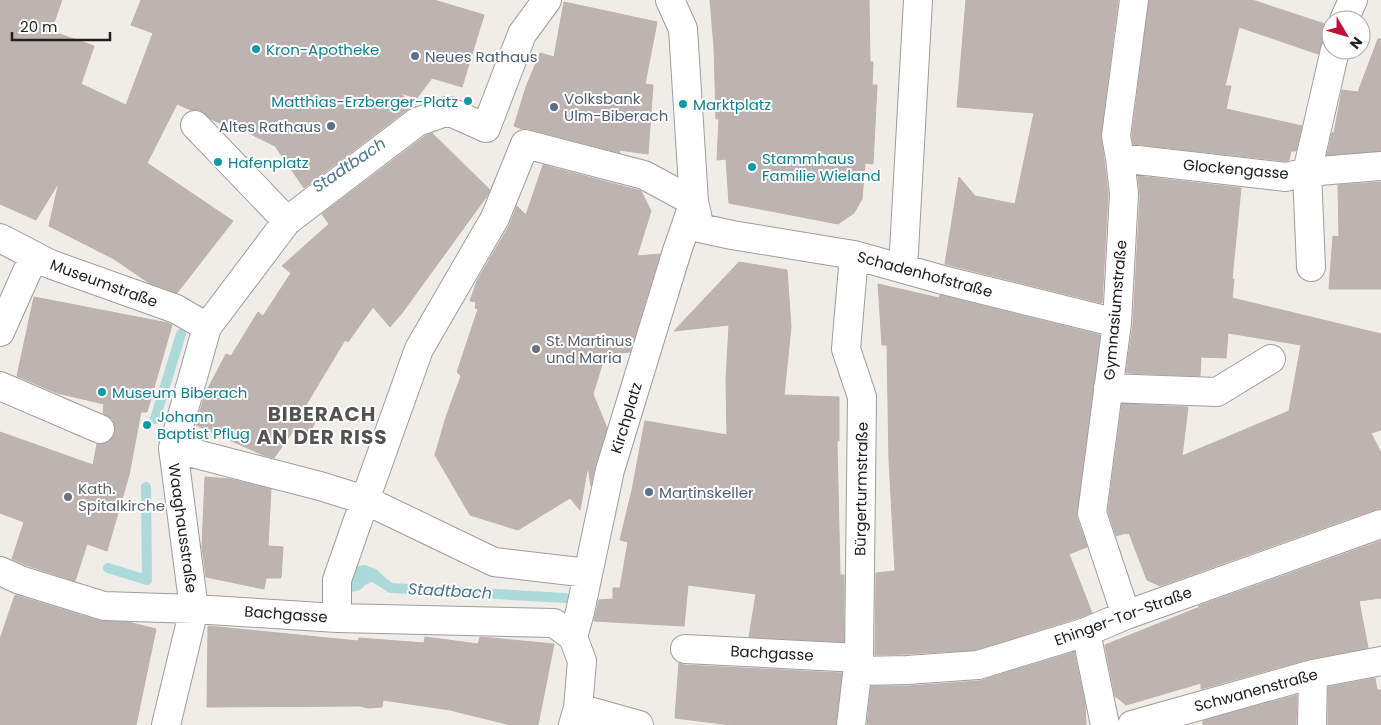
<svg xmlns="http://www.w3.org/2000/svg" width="1381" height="725" font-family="Poppins,sans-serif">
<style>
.water{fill:#acd9da}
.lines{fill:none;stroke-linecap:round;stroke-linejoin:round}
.stream{stroke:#acd9da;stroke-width:10}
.building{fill:#bdb4b1;stroke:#c1b0ab}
.minor-casing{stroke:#9d9d9d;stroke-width:30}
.minor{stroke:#fff;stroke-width:28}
.culture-dot{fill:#0f9aa8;stroke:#fff;stroke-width:2}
.service-dot{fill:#5c6f8a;stroke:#fff;stroke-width:2}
.worship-dot{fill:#6b7280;stroke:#fff;stroke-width:2}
.labels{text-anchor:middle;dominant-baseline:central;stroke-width:4;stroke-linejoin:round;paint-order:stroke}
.culture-label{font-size:15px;fill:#0d838f;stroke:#fff;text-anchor:start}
.service-label{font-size:15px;fill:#4e5e75;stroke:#fff;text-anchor:start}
.street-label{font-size:15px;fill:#202020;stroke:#fff}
.worship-label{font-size:15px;fill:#5b616d;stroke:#fff;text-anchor:start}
.water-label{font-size:16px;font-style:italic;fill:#47778b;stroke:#fff}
.district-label{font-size:20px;font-weight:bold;letter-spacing:1px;fill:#535353;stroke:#fff}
</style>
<rect width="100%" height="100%" fill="#f0ece8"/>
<path class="water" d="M365,565L376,569L391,583L384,589L372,582L365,585L360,590L342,594L356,566Z"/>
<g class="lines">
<path class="stream" d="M155,419L181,334
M108,568L147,580L146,487
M376,578L391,588L565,598"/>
</g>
<path class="building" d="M0,0H62L51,31L94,46L81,84L126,105L153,33L131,25L141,0H434L484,15L462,87L432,78L417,98L400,93L412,104L408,109L304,188L275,146L236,127L234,130L211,119L200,110H191L177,104L147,163L233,221L177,293L149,283L114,259L49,226L59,182L36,220L0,204Z
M710,0H869L870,62H873L872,85H877L873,164L865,163L862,199L854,213L838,224L729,203L726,159L717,160L719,119H716L714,47Z
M966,0H1118L1101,134L1108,194L1102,303L945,264L959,177L975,196L1015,204L1034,113L957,107Z
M1149,0H1252L1328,25L1318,54L1239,27L1225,86H1231L1226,109L1302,126L1296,151H1291L1289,160L1285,161L1133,144L1132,136Z
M564,2L657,22L645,84L653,85L648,154L619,150L620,153L529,129H522L514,126L526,87L540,53L554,57Z
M1378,39H1381V151L1327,155L1332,133H1334L1342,90L1358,92Z
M432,133L490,190L487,196L402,313L390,327L373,307L348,342L345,340L306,405L321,413L306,438L293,431L274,458L263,455L196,425L205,394L226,354L231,356L258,312L263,316L291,273L282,266L329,224L322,214L425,136Z
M543,165L641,191L651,211L637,256L660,254L630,352L605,355L593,394L607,428L595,466L591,486L588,466L580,510L570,498L518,530L470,515L435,455L446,417L461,376L457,372L478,309L475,308L476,302L470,301L477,281L509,226L517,206L526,215Z
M1138,176L1241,188L1232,279H1234L1232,298L1381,334V430L1371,433L1381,453V509H1376L1160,586L1147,580L1129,533L1126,534V533L1116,536L1108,511L1122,404L1188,407L1182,456L1289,411L1301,345L1228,333L1226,358L1201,357L1200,376L1126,373L1133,324L1140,195Z
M1381,182V289H1329L1333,236L1339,237L1338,185Z
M739,262L787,270L791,327L784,395L839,397V441H837L840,575H844V642L749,637L756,594L688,585L684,626L594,621L599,600L613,599V588H620L628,542L620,540L632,490L645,421L727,435L726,380L729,325L674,331Z
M878,284L939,298L940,295L1100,335L1077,511V518L1087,547L1069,554L1092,613L1081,617L975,650L906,654L875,655L876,573L895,571L889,460L887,345H882Z
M34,297L168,323L172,325L147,412H141L129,475L107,551L87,544L75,581L26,565L12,559L24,522L0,513V432L93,465L97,444H102L109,442L114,435L115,427L113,420L103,413L104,404L57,393L17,376Z
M205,477L230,479L271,489L268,546L283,547L281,578H266L264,589L206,577L202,547Z
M1381,541V598L1359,601L1368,648L1309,659L1201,689V683L1126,705L1115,696L1105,645L1200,607L1198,606Z
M15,595L100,621L128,622L156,629L136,725H0V639Z
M208,626L358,641L359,638L424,643L425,637L478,644L480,637L554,644L538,725H511L450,710L383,700L382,707L368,708L360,706L207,707Z
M1074,652L1085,704L1086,725H867L871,686H908L979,681Z
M679,663L684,665L842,673L836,725H731L675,718Z
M1375,678L1377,690H1381V725H1328V687Z
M1297,695L1296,725H1203V721Z"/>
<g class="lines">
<g class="minor-casing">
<path id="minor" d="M670,0L683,29L694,202L700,228L732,235L854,255L943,280L1117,323
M1344,20L1353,0
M195,125L287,221
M1120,158L1286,177L1307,172L1381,166
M0,238L50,264L176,309L207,327
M1311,267L1307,172L1335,50
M903,269L918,0
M0,332L34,256
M0,386L100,429
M1108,388L1217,392L1271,359
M173,448L320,486L365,500L337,580V618
M0,571L20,580L104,606L194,609L337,618L554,623L573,637
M588,573L494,562L365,500L419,349L495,218L525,144L644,175L694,202
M1126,615L1092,513L1117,323L1124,194L1120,158L1116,136L1134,0
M1086,632L1105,725
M573,637L580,612L610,470L677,251L694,202
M685,649L859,658
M858,671L907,670L978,665L1086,632L1126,615L1381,524
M578,708L639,725
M166,725L194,609L173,448L207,327L287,221L417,122L448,111L486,128L522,34L547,0
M573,725L578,708L582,661L573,637
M851,725L859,658L862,397L846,349L854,255
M1132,725L1313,674L1381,661
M1312,725L1313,674"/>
</g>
<use href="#minor" class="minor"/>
</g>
<g class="culture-dot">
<circle cx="256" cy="49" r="5"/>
<circle cx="468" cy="101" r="5"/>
<circle cx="683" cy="104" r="5"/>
<circle cx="218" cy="162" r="5"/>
<circle cx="752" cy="167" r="5"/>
<circle cx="102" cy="392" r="5"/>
<circle cx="147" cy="425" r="5"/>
</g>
<g class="service-dot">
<circle cx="415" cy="56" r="5"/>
<circle cx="554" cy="107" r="5"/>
<circle cx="331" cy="126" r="5"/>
<circle cx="649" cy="492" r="5"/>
</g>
<g class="worship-dot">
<circle cx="536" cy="349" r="5"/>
<circle cx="68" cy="497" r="5"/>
</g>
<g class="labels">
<g class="culture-label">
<text x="266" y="49">Kron-Apotheke</text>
<text x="458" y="101" text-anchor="end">Matthias-Erzberger-Platz</text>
<text x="693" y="104">Marktplatz</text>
<text x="762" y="158">Stammhaus<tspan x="762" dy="17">Familie Wieland</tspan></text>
<text x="228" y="162">Hafenplatz</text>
<text x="112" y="392">Museum Biberach</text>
<text x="157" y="416">Johann<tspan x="157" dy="17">Baptist Pflug</tspan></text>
</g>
<g class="service-label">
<text x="425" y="56">Neues Rathaus</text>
<text x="564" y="98">Volksbank<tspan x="564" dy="17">Ulm-Biberach</tspan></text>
<text x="321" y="126" text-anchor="end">Altes Rathaus</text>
<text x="659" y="492">Martinskeller</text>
</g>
<g class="street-label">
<text transform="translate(1236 169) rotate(5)">Glockengasse</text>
<text transform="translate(925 274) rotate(15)">Schadenhofstraße</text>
<text transform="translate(104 283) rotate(20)">Museumstraße</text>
<text transform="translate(1115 310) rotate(-85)">Gymnasiumstraße</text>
<text transform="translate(626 418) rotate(-73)">Kirchplatz</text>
<text transform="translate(861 489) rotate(-89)">Bürgerturmstraße</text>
<text transform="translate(183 528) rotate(82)">Waaghausstraße</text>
<text transform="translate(286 614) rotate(4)">Bachgasse</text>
<text transform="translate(1123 616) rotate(-20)">Ehinger-Tor-Straße</text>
<text transform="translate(772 653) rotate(3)">Bachgasse</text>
<text transform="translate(1256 690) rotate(-15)">Schwanenstraße</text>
</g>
<g class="worship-label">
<text x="546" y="340">St. Martinus<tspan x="546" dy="17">und Maria</tspan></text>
<text x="78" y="488">Kath.<tspan x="78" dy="17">Spitalkirche</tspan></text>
</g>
<g class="water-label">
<text transform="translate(349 165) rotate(-34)">Stadtbach</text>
<text transform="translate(450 591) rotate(3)">Stadtbach</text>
</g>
<g class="district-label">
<text x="322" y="414">BIBERACH<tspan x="322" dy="23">AN DER RISS</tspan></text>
</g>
</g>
<g transform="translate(1346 35) rotate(128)"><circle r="24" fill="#ffffff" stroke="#a6a6a6"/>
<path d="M0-4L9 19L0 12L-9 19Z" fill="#c01137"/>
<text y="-8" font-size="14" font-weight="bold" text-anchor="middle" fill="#202020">N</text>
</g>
<path d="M12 32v8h98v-8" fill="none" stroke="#202020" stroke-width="2.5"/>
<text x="20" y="32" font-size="15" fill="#202020" stroke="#ffffff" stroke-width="4" paint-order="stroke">20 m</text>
</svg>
